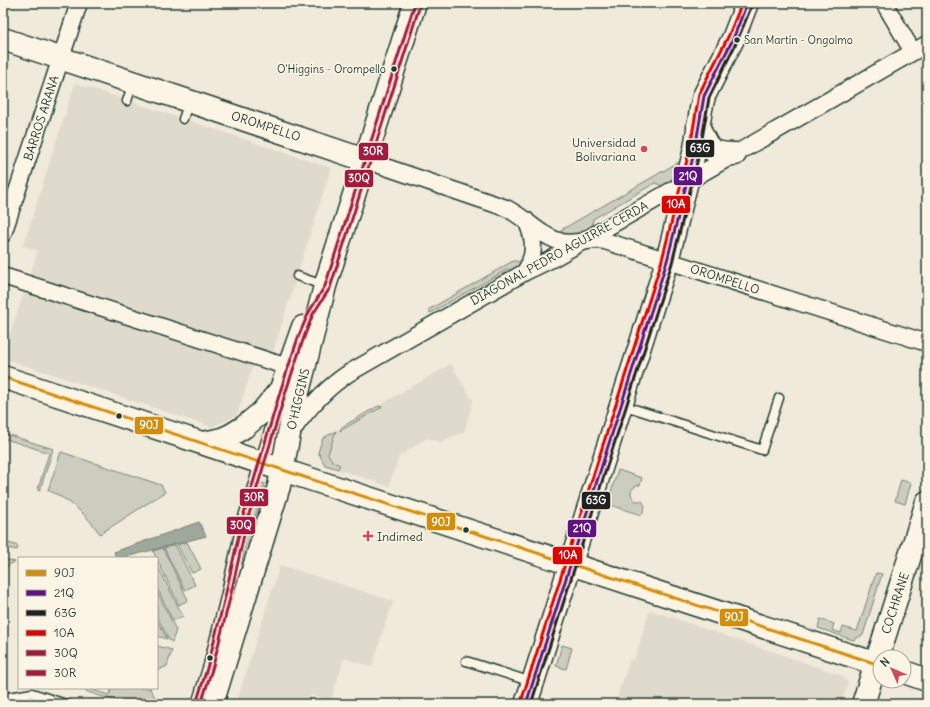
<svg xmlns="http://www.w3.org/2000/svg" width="930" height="707" font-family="Delius,sans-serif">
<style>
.built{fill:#dedbcc}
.green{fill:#cccdbf;stroke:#76857a}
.water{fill:#9fa89a;stroke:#6c7d71}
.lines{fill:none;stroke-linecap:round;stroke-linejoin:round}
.lane-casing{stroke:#1f3d34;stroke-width:11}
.street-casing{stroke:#1f3d34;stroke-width:19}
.secondary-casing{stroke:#1f3d34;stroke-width:25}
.primary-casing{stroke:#1f3d34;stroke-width:25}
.lane{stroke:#fcf5e5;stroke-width:8}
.street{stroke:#fcf5e5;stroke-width:16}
.secondary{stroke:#fcf5e5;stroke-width:22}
.primary{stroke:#fcf5e5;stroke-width:22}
.bus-1-casing{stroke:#fcf5e5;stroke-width:6}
.bus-2-casing{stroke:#fcf5e5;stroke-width:6}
.bus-3-casing{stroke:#fcf5e5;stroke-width:6}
.bus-4-casing{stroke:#fcf5e5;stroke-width:6}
.bus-5-casing{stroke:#fcf5e5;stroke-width:6}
.bus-6-casing{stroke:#fcf5e5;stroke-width:6}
.bus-1{stroke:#d28e0a;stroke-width:3}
.bus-2{stroke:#5f1280;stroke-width:3}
.bus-3{stroke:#212121;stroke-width:3}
.bus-4{stroke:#d00;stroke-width:3}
.bus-5{stroke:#a31a3f;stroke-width:3}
.bus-6{stroke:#a31a3f;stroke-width:3}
.bus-dot{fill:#1f3d34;stroke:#fcf5e5;stroke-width:1.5}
.poi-dot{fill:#d1495b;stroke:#fcf5e5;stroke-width:1.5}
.labels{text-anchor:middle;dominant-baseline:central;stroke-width:3;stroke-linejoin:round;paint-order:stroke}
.bus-label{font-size:11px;fill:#1f3d34;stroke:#fcf5e5;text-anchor:start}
.street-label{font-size:12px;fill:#1f3d34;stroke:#fcf5e5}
.poi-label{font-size:12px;fill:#1f3d34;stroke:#fcf5e5;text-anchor:end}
.line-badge{stroke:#fcf5e5;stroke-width:1.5}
.badge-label{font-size:11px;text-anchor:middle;font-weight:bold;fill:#fff}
</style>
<rect width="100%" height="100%" fill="#efeada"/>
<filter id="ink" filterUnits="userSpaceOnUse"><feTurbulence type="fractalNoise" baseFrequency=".025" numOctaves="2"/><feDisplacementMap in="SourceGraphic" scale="8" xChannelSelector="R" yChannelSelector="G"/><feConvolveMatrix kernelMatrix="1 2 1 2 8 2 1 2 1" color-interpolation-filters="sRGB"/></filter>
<g filter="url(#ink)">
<path class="built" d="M75,83L331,168L272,355L258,351L237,415L212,427L3,358V354L38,251L23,246Z
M451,364L473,401L464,432L440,442L427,438L399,456L389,486L325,465L318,452L323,438Z
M280,565L393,601L383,631L372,667L344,658L331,701L311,695L308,704H236Z
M650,610L841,675L848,683L841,704H802L789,700L787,704H615L630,659L634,660Z"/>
<path class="green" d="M684,159C679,171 674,179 662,186L655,183L593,219L592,227L576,236L565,237L561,230Z
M513,261H517L523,264L513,273L508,269L430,313L428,310Z
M30,397L183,448L30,398Z
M378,406L382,407L340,431L342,427Z
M336,431L328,454L333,462L340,465L338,469L325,465L318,452L323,438Z
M3,433L53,449L40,490L38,489L49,453L6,439L3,449Z
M61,452L161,485L165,492L100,534C87,515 70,500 48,490Z
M618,470L642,478L640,485C630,486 628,496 636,501H642L645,506L642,515L607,504Z
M901,480L911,483L905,504L895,501Z
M260,482L265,484L252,527L245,564L239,579L248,526Z
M3,541L18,546L17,550L3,547Z
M187,542L201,569L192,573L177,545Z
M175,545L195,585L185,590L164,548Z
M163,548L188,600L179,605L153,551Z
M3,559L15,562L3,568Z
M157,565L183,616L173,621L157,588Z
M876,573L882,574L863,635L853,640L818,628L820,619L834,624L832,630L841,633L843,627L857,631Z
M157,592L176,630L172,642L169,640L157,616Z
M157,620L167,639L157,636Z
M562,645L572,648L566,669L556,666Z
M157,646L172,650L167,666L157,671Z
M86,688L109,695L112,688H151L150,689L156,699C132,707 108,699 85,691Z
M31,699L47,704H15V702Z"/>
<path class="water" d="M199,522L206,536L122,558H116L114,552Z"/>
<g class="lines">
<g class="lane-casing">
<path id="lane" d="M127,101L133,83
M183,119L189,102
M297,276L325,286
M622,405L762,450L779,398
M466,661L532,682
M3,698L32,693L66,704
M196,704L208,665L225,597L242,520L276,407"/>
</g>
<g class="street-casing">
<path id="street" d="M884,3L913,52
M365,160L506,208C525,217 541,237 562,242C576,245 591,238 605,241L927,343
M3,234L79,3
M525,272C536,253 535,240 526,220
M3,276L288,367
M292,431C308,408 326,388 349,373L525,272L552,259L927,44"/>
</g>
<g class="secondary-casing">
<path id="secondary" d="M3,39L365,160
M698,125C707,149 710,154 735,154
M3,377L304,477L880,665
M904,672L927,680
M526,704L667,261L695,149L701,109L704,96L733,39L747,3
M863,704L927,502"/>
</g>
<g class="primary-casing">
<path id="primary" d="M204,443L222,439L231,435L244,427L262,412L281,389L303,327
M212,704L279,486L294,408L325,286L415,3"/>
</g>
<use href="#lane" class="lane"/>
<use href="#street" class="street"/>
<use href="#secondary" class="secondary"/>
<use href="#primary" class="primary"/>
<g class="bus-1-casing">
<path id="bus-1" d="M3,377L304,477L880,665"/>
</g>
<g class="bus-2-casing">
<path id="bus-2" d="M526,704L667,261L695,149L704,96L733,39L747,3"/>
</g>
<g class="bus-3-casing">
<path id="bus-3" d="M531,704L672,263L700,150L709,98L737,41L752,5"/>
</g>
<g class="bus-4-casing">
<path id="bus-4" d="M521,702L662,260L690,148L699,94L728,37L742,3"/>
</g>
<g class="bus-5-casing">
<path id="bus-5" d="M196,704L208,665L225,597L242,520L281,389L299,335L309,312L325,286L415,3"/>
</g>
<g class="bus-6-casing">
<path id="bus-6" d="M201,704L213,666L230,598L247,521L286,391L304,337L313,314L330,288L420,5"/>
</g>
<use href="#bus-1" class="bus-1"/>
<use href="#bus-2" class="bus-2"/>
<use href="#bus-3" class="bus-3"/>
<use href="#bus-4" class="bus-4"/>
<use href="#bus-5" class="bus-5"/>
<use href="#bus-6" class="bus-6"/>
</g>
</g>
<g class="bus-dot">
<circle cx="737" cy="40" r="3.5"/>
<circle cx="394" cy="69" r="3.5"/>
<circle cx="119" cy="416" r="3.5"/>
<circle cx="466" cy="530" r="3.5"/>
<circle cx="210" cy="658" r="3.5"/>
</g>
<g class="poi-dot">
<circle cx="644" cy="149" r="4"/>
<path d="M366 530h4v4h4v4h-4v4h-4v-4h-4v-4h4z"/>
</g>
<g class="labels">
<g class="bus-label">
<text x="744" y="40">San Martín - Ongolmo</text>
<text x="386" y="69" text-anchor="end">O'Higgins - Orompello</text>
</g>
<g class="street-label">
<text transform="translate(41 118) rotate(-72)">BARROS ARANA</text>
<text transform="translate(266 126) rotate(18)">OROMPELLO</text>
<text transform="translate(559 253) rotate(-29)">DIAGONAL PEDRO AGUIRRE CERDA</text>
<text transform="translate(725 279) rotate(18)">OROMPELLO</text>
<text transform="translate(298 399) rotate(-77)">O'HIGGINS</text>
<text transform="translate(895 603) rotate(-72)">COCHRANE</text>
</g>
<g class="poi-label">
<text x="636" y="142">Universidad<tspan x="636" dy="14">Bolivariana</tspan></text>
<text x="377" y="536" text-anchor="start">Indimed</text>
</g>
</g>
<g class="line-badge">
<rect x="685" y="139" width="30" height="19" rx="4" fill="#212121"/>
<rect x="358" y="142" width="31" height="19" rx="4" fill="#a31a3f"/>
<rect x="673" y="166" width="30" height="20" rx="4" fill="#5f1280"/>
<rect x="344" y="169" width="30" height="19" rx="4" fill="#a31a3f"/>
<rect x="661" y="195" width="30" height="19" rx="4" fill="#d00"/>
<rect x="134" y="416" width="30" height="19" rx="4" fill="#d28e0a"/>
<rect x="239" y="488" width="30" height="19" rx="4" fill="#a31a3f"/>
<rect x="581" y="491" width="30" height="19" rx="4" fill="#212121"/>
<rect x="426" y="512" width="30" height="19" rx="4" fill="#d28e0a"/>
<rect x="226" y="516" width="30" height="19" rx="4" fill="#a31a3f"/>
<rect x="567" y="519" width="30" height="19" rx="4" fill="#5f1280"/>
<rect x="552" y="546" width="31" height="19" rx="4" fill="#d00"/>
<rect x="719" y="608" width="30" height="19" rx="4" fill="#d28e0a"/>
</g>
<g class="badge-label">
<text x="700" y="152">63G</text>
<text x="373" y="155">30R</text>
<text x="688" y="180">21Q</text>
<text x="359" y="182">30Q</text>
<text x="676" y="208">10A</text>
<text x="149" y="429">90J</text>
<text x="254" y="501">30R</text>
<text x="596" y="504">63G</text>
<text x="441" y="526">90J</text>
<text x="241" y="529">30Q</text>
<text x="582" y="532">21Q</text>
<text x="568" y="559">10A</text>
<text x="734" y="621">90J</text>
</g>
<rect width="930" height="707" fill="none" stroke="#fcf5e5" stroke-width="16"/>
<rect x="8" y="8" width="914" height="691" fill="none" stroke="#1f3d34" stroke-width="1.5" filter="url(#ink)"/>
<rect x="18" y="557" width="140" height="132" fill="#fcf5e5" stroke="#a4ab9e"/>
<rect x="26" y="570" width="20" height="6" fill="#d28e0a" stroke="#a4ab9e"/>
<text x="54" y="577" font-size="12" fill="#1f3d34">90J</text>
<rect x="26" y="590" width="20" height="6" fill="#5f1280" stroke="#a4ab9e"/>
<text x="54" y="597" font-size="12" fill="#1f3d34">21Q</text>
<rect x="26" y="610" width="20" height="6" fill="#212121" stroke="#a4ab9e"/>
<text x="54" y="617" font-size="12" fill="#1f3d34">63G</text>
<rect x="26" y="630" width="20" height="6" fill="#dd0000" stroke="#a4ab9e"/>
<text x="54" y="637" font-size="12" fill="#1f3d34">10A</text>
<rect x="26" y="650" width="20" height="6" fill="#a31a3f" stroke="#a4ab9e"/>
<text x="54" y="657" font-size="12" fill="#1f3d34">30Q</text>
<rect x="26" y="670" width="20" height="6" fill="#a31a3f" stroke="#a4ab9e"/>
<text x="54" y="677" font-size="12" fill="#1f3d34">30R</text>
<g transform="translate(892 669) rotate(315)"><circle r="19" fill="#fcf5e5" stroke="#a4ab9e"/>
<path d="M0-3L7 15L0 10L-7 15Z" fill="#d1495b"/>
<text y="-6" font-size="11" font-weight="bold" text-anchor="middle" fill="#1f3d34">N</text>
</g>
</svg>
